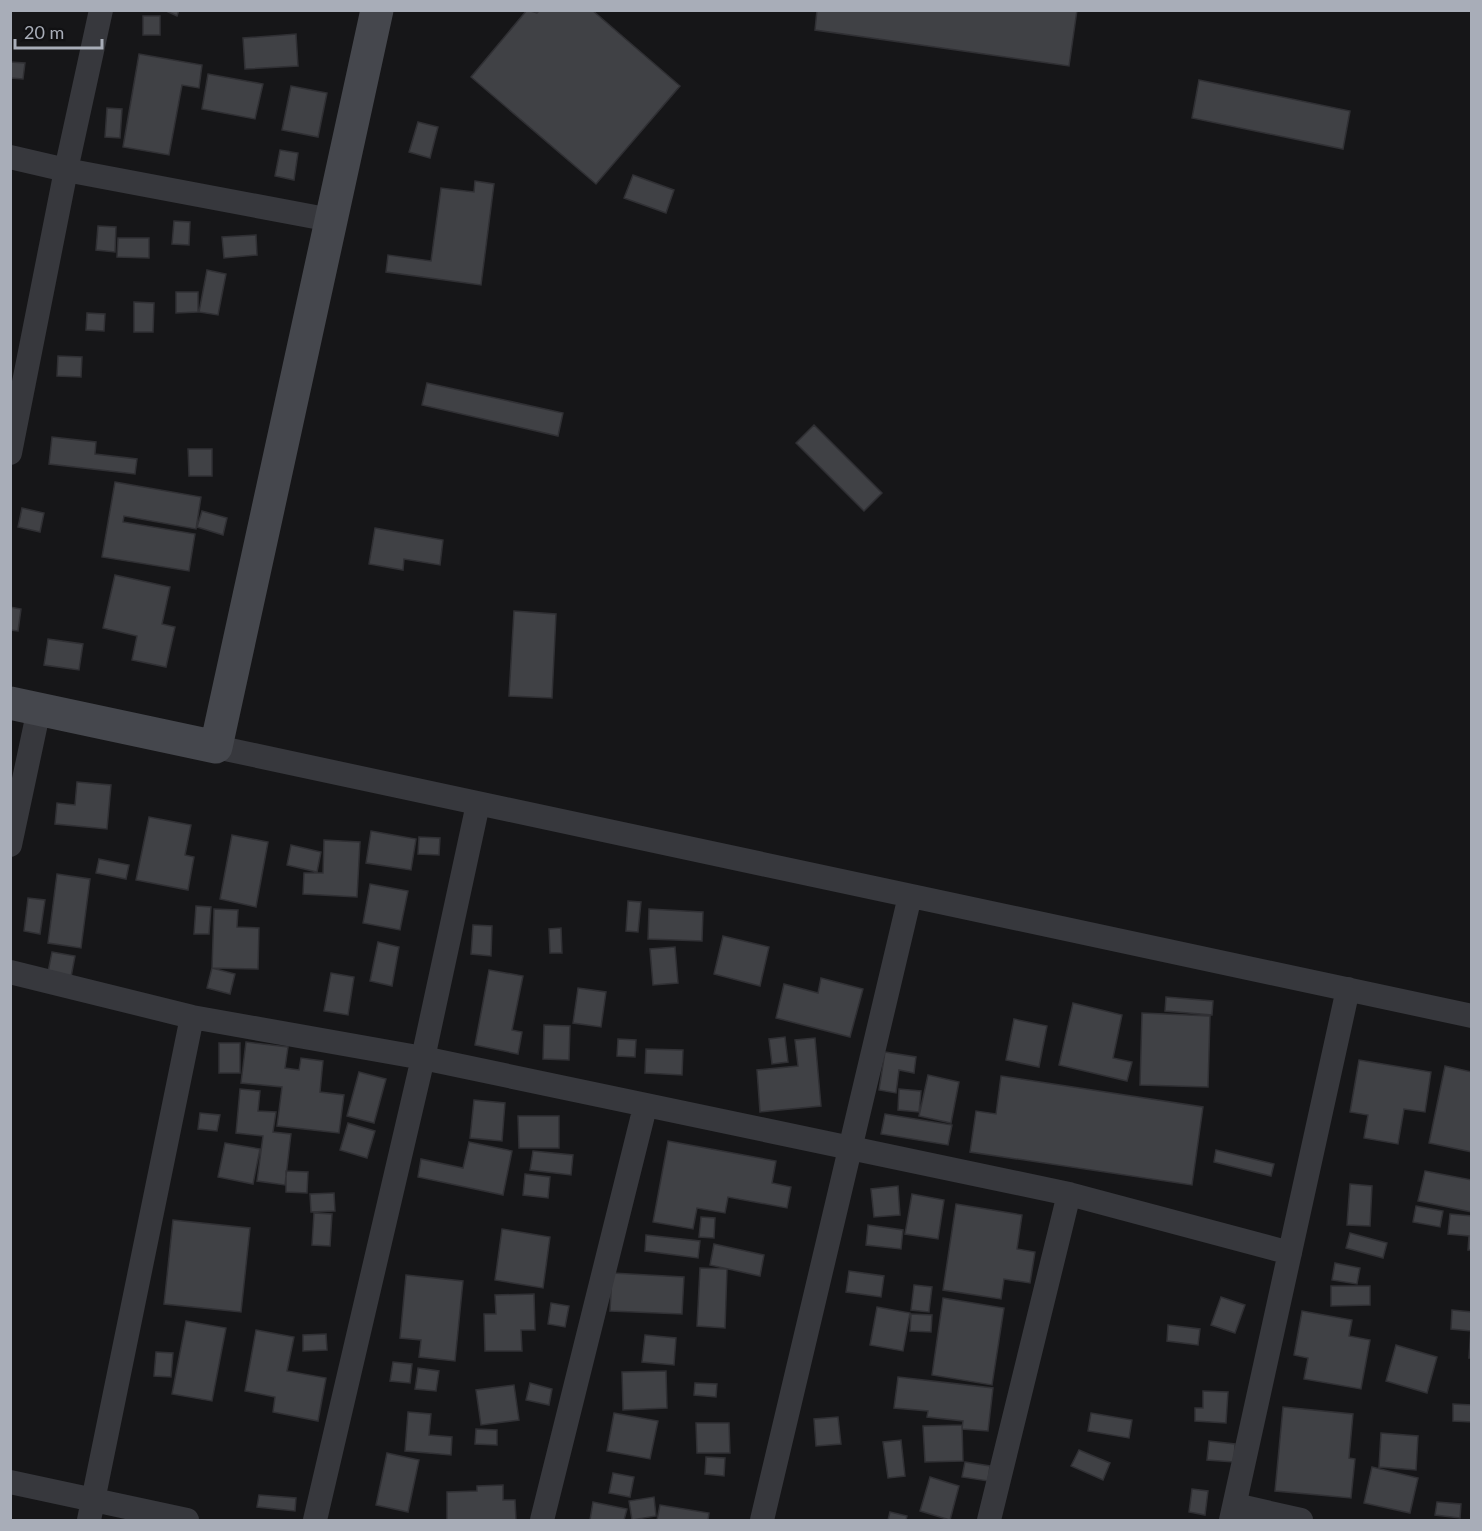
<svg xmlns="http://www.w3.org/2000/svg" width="1482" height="1531" font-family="Lato,sans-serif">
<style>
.building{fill:#404145;stroke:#303034;stroke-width:1.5}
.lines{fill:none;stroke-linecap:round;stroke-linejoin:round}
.street{stroke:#37383d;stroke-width:24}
.secondary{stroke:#45474d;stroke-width:33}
</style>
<rect width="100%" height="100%" fill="#161618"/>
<path class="building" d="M164,10H179L177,16Z
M527,10L537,13L540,10H592L680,86L596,184L471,77Z
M817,10H1077L1069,66L815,30Z
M143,16H160V35H143Z
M296,34L298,66L245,69L243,38Z
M139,54L202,65L199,88L182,85L169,155L123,147Z
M10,62L25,63L23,79L10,78Z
M208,74L263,84L255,119L202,109Z
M1199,80L1350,111L1343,149L1192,118Z
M291,86L327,93L318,137L282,130Z
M107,108L122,109L120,138L105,137Z
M418,122L438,127L430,158L409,152Z
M280,150L298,153L294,180L275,176Z
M633,175L674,190L666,213L624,198Z
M475,181L494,184L481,285L386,272L388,255L431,261L441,188L474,192Z
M174,221L190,222L189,245L172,244Z
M98,226L116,227L115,252L96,250Z
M256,235L257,255L224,258L222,237Z
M118,238H149V258L117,257Z
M207,270L226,274L218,315L199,312Z
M176,292H198V312L176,313Z
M134,302L154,303L153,332H134Z
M87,313L105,314L104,331L86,330Z
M58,356L82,357L81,377L57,376Z
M427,383L563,413L558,436L422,405Z
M814,425L882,493L864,511L796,443Z
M52,437L96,442L95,454L137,459L135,474L49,464Z
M188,449H212V476H189Z
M115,482L201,497L196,529L124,516L123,522L195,534L189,571L102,557Z
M22,508L44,513L40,532L18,527Z
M202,511L227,518L223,535L197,527Z
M375,528L443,540L440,565L404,559L403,570L369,564Z
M115,575L170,587L162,624L175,627L166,667L132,660L137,636L103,628Z
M10,607L21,609L18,631L10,630Z
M514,611L556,614L552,698L509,696Z
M48,639L83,644L79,670L44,665Z
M77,782L111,785L107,829L55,824L57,803L75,805Z
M149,817L191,825L185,855L194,857L188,890L136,880Z
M371,831L416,839L411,870L366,863Z
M232,835L268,842L256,907L220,899Z
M419,837L440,838L439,855L418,854Z
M324,840L360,842L357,897L303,894L304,873H323Z
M291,845L321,852L317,872L287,865Z
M99,859L129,865L126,879L96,873Z
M57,874L90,879L81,948L48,943Z
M370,884L408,891L400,930L363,923Z
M28,898L45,900L40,934L24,931Z
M628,901L641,902L638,932L626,931Z
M196,906L211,907L209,934H194Z
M214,909L238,910L237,927L259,928L258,969L212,968Z
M649,909L703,912L702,941L648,939Z
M473,925L492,926L491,956L471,954Z
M561,928L562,953H550L549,929Z
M723,936L769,947L760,986L714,974Z
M378,942L399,947L392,986L370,981Z
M675,947L678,983L653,985L650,949Z
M52,952L75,956L71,977L48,972Z
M212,968L235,974L230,994L207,988Z
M489,970L523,976L512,1030L522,1032L518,1054L475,1045Z
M331,973L354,977L348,1015L324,1011Z
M821,978L863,989L850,1037L776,1018L784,984L818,993Z
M578,988L606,992L601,1027L573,1023Z
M1166,997L1213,1001L1212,1015L1165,1011Z
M1073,1003L1122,1015L1113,1058L1132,1062L1127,1081L1059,1065Z
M1142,1013L1210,1016L1208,1087L1140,1085Z
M1014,1019L1047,1026L1039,1067L1006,1060Z
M544,1025L570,1026L569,1060L543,1059Z
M785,1037L788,1062L772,1064L769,1039Z
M815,1038L821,1106L760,1112L757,1070L798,1066L795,1040Z
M618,1039L636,1040L635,1057L617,1056Z
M246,1042L288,1047L285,1068L299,1070L301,1058L323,1061L320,1092L344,1095L339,1133L277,1126L282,1087L241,1083Z
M219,1043H240V1073H219Z
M646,1049L683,1050L682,1075L645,1073Z
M885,1052L916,1057L914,1073L899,1070L896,1093L879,1090Z
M1359,1060L1431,1072L1425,1112L1404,1109L1398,1144L1364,1138L1368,1115L1350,1112Z
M1445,1066L1472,1072V1152L1429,1143Z
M359,1072L386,1079L374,1123L347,1116Z
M928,1075L959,1082L951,1123L919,1116Z
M1001,1076L1203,1107L1192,1185L970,1152L976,1111L996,1114Z
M240,1089L260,1091L258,1111L276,1112L273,1132L291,1134L285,1185L257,1181L263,1136L236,1133Z
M899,1089L921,1091L919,1112L898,1110Z
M474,1100L505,1103L502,1141L470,1138Z
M200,1113L220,1115L217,1131L198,1129Z
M885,1114L952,1125L948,1145L881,1134Z
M518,1116H559V1148H519Z
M348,1123L375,1131L367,1158L340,1150Z
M668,1141L776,1161L772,1183L791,1187L787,1208L728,1197L725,1213L697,1208L693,1229L653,1222Z
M469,1142L512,1151L503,1195L418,1177L421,1159L463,1168Z
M225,1143L260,1149L253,1184L218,1177Z
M1216,1150L1274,1164L1271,1176L1214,1162Z
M533,1151L573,1155L571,1175L530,1170Z
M286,1171L308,1172L307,1193L286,1192Z
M1425,1171L1472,1180V1212L1418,1201Z
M525,1174L550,1177L548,1198L523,1195Z
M1350,1184L1372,1186L1370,1226L1347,1225Z
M898,1186L900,1215L874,1217L871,1189Z
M334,1193L335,1211L311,1212L310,1194Z
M912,1194L944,1200L938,1239L905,1234Z
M956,1204L1022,1215L1017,1249L1035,1252L1030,1283L1004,1279L1001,1299L943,1290Z
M1416,1206L1443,1211L1440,1227L1413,1222Z
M314,1213L332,1214L330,1246L312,1245Z
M1450,1214L1472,1216V1250H1468L1469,1236L1448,1234Z
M701,1217L715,1218L714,1238L699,1237Z
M173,1220L250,1228L241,1312L164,1304Z
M868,1225L903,1230L901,1249L866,1245Z
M502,1229L550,1237L543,1288L495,1280Z
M1350,1233L1387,1243L1383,1258L1346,1248Z
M646,1235L700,1241L698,1258L645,1251Z
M714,1244L764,1255L760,1276L710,1265Z
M1335,1263L1360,1268L1357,1284L1332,1280Z
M700,1268L727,1269L725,1328L697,1326Z
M849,1271L884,1276L881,1297L846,1292Z
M612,1273L684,1277L682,1314L610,1311Z
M406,1275L463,1281L455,1361L419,1357L421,1340L400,1338Z
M914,1285L932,1287L929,1312L911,1310Z
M1331,1286H1370V1305L1331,1306Z
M534,1294L535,1330H521L522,1351H485L484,1314H496L495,1295Z
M1221,1297L1245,1305L1235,1333L1211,1325Z
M943,1298L1004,1308L992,1385L932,1375Z
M551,1303L569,1306L565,1327L548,1324Z
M877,1307L910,1313L903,1351L870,1345Z
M1452,1310L1472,1312L1471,1331L1451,1329Z
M1302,1311L1352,1320L1349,1336L1370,1340L1361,1389L1304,1379L1308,1358L1294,1355Z
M911,1314L932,1315L931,1332L910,1331Z
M186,1321L226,1328L212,1401L172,1394Z
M1168,1325L1200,1329L1198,1345L1167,1341Z
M1471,1327H1472V1358H1469Z
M256,1330L294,1337L287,1371L326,1378L318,1421L273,1412L275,1397L245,1391Z
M326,1334L327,1350L303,1351V1335Z
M645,1335L676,1338L674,1365L642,1362Z
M1396,1345L1437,1357L1427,1393L1386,1381Z
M156,1352L173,1353L171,1377L154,1376Z
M393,1362L412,1364L410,1383L390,1381Z
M418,1368L439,1371L436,1391L415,1389Z
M666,1371L667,1408L623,1410L622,1372Z
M898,1377L993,1388L988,1431L962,1429L963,1421L927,1417L928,1411L894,1408Z
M530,1383L552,1389L549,1405L526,1400Z
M695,1383L717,1384L716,1397L694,1395Z
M514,1385L519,1420L481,1425L476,1390Z
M1203,1391L1228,1392L1226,1423L1195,1421V1408H1203Z
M1453,1404L1472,1405V1422L1453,1421Z
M1283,1407L1353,1414L1349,1458L1355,1459L1351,1498L1275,1491Z
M408,1412L431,1414L429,1435L452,1437L451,1455L405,1451Z
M614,1413L658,1421L650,1459L607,1451Z
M1091,1413L1132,1420L1129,1438L1088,1431Z
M838,1417L841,1444L816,1446L814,1419Z
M696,1423H729L730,1453H697Z
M962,1425L963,1461L925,1462L923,1426Z
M476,1429L497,1430V1445L475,1444Z
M1381,1433L1418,1436L1416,1470L1379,1467Z
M901,1440L905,1476L888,1478L883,1442Z
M1209,1441L1235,1444L1234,1462L1207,1460Z
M1079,1450L1110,1463L1103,1480L1071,1466Z
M387,1453L419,1460L408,1512L376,1505Z
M706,1457L725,1458L724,1476L705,1474Z
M965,1462L990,1466L988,1481L962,1477Z
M1372,1467L1418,1478L1410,1513L1364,1503Z
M613,1473L634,1477L630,1497L609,1493Z
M930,1477L959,1486L950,1520L920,1511Z
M503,1485V1500H515L516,1520H447V1492L477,1491V1486Z
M1192,1489L1208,1491L1205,1515L1189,1512Z
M259,1495L296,1498L295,1511L257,1507Z
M654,1497L656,1516L632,1520L629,1501Z
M593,1502L627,1509L624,1520H590Z
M1437,1502L1461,1504L1460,1518L1435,1515Z
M660,1505L709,1513L708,1520H657Z
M890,1512L907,1516L906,1520H888Z"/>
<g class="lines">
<path class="street" d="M10,157L66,170L331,220
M10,453L66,170L101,10
M216,747L1472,1016
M10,845L39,709
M10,972L192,1017L423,1058L1069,1194L1290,1253
M10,1482L187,1520
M1235,1505L1301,1520
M89,1520L192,1017
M315,1520L423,1058L478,804
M542,1520L645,1107
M762,1520L910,896
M989,1520L1069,1194
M1231,1520L1348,989"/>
<path class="secondary" d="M10,703L216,747L377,10"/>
</g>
<rect width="1482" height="1531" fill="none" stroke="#a8adb8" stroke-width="24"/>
<path d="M15 39v9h87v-9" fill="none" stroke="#a8adb8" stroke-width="3"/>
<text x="24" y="39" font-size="18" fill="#a8adb8" stroke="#111113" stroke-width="4.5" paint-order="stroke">20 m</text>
</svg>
